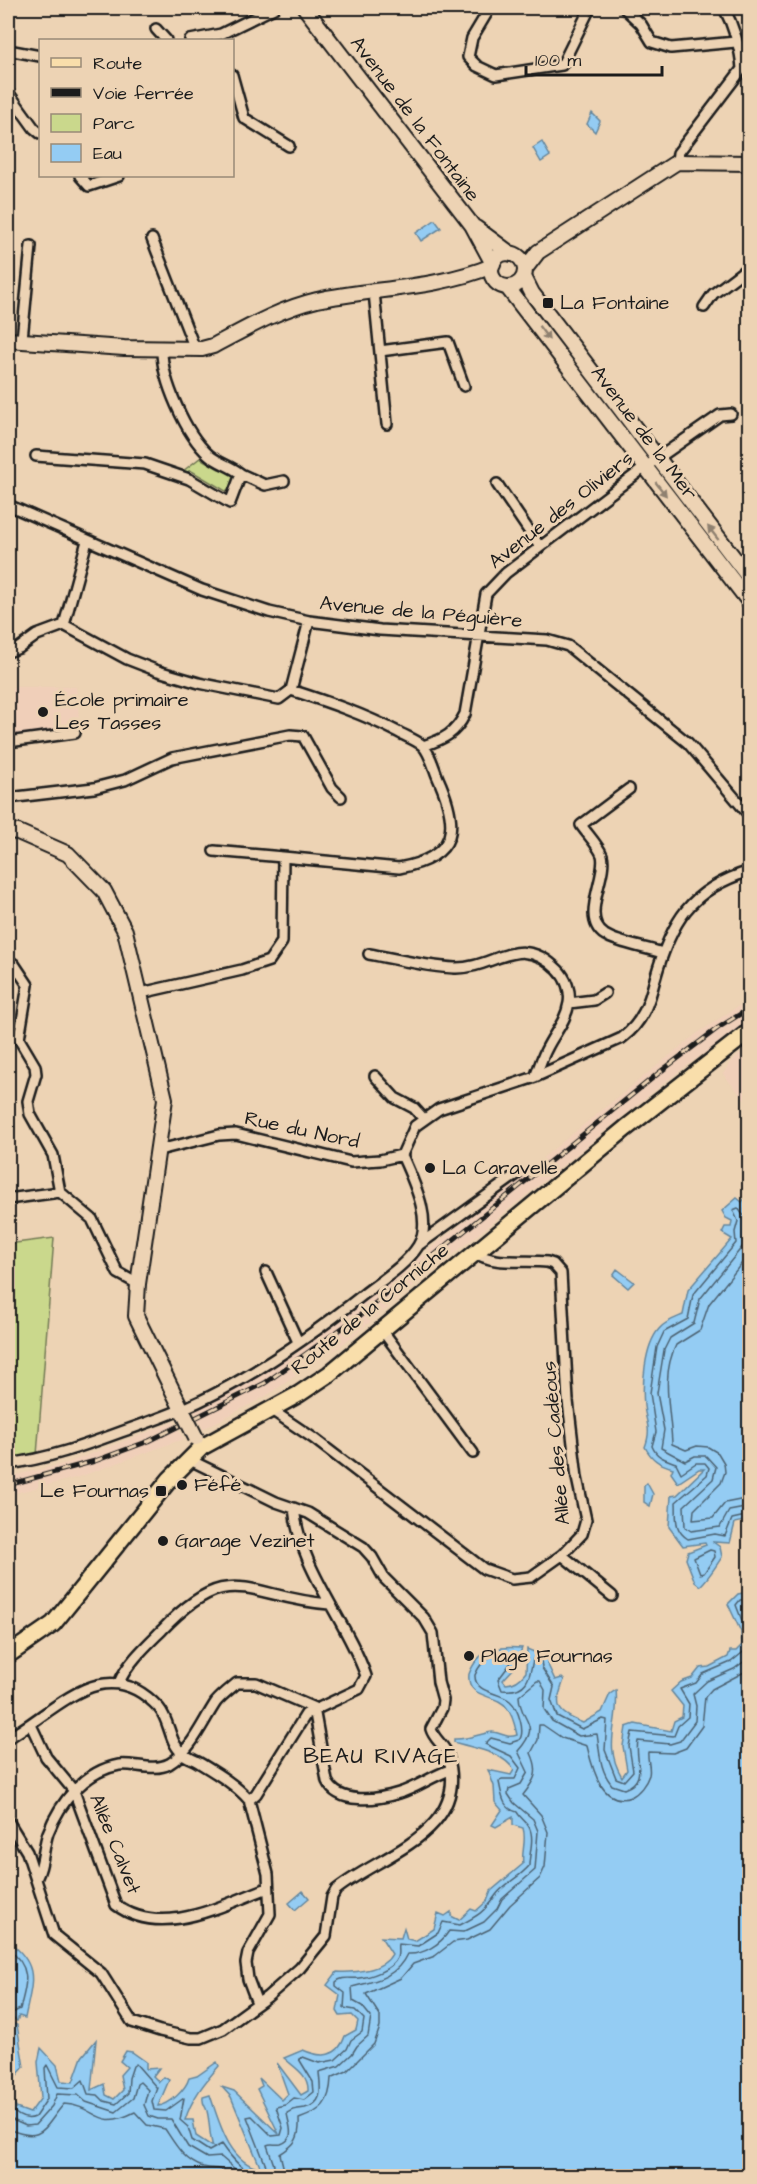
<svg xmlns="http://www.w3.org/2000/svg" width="757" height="2184" font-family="'Architects Daughter',sans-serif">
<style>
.built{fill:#f0cfb9}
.green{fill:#cad88c;stroke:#737a54;stroke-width:1.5}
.water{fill:#94ccf3;stroke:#64869d;stroke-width:1.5}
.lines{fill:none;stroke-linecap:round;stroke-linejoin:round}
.shore{stroke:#4c6272;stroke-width:1.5}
.street-casing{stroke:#1c1c1c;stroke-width:14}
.secondary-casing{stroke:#1c1c1c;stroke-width:18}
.primary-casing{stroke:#1c1c1c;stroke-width:20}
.street{stroke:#edd3b4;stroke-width:9}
.secondary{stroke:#edd3b4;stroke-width:14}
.primary{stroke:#f9deab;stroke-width:15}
.rail-casing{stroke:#1c1c1c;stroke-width:5}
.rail{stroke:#edd3b4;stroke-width:3;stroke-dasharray:9;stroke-linecap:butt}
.secondary-bridge-casing{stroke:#1c1c1c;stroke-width:18;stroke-linecap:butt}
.secondary-bridge{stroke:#edd3b4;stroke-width:14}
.oneway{fill:#8f8170}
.poi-dot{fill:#1c1c1c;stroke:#edd3b4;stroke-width:2}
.labels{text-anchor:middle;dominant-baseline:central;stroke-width:6;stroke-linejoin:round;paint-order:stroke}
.street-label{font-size:20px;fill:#1c1c1c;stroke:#edd3b4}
.poi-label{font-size:20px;fill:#1c1c1c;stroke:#edd3b4;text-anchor:start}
.quarter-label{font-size:22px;letter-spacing:1.5px;fill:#1c1c1c;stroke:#edd3b4}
</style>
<rect width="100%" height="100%" fill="#edd3b4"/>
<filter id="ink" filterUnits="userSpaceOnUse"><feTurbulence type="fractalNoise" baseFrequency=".0167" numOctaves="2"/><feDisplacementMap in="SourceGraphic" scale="12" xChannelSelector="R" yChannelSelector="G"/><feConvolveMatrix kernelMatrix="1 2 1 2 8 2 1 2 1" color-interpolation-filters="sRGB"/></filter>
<g filter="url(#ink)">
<path class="built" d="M11,687H76L80,729L8,739V696Z
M749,999V1022L678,1072L343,1344L266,1396L203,1429L194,1411L294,1355L348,1315L695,1035Z
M749,1045V1105L723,1074L730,1063Z
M174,1422L183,1439L79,1477L8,1495V1477L67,1463Z"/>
<path class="green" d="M200,458L219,469L236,474L229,493L190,470L186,474L183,471Z
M54,1238L37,1455L8,1462V1244Z"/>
<path class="water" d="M592,113L600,121L595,132L587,124Z
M542,142L550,156L541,162L533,148Z
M435,220L441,228L421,241L416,233Z
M749,1193V1203L745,1210L750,1211L749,1520L735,1523L730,1543L713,1542L720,1547L722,1557C716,1566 708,1579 700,1586L695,1582L686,1559L688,1552L706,1545L705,1543L683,1546L669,1527L671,1496L677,1495L704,1469H699L678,1483L671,1473L673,1468C659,1464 652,1460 645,1447C652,1428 646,1424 644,1406C642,1385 644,1346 659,1329C664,1322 676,1318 683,1315L688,1290L732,1239L722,1233L725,1227H731L732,1221L726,1218L722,1211L737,1198L742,1202Z
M617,1269L634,1282L628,1288L613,1275Z
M647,1483L653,1494L650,1506L644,1502V1486Z
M749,1592V2176H8V2099L14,2103L16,2108L30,2113L41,2098L38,2062L41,2048L57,2065L61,2081L73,2082L82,2057L96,2040L91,2090L104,2084L106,2095L114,2099L123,2090L120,2075L127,2067L120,2061L126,2051L132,2052L146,2062V2069L159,2068L153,2076L159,2082L164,2077L169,2080L158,2106C170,2105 186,2089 189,2078L197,2076L217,2062L219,2066C204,2083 192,2098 185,2120H193L196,2136L213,2147C209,2135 210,2122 207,2111C205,2105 202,2104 203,2097L210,2095C219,2122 229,2163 261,2169L231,2097L222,2087L234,2091L279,2134L257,2089L262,2086L259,2078L282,2100L288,2094L277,2063L301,2095L308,2091C309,2075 295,2068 284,2058L303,2050C321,2058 338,2058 345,2036L356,2030L358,2021L352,2015L340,2016L337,2011L340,1995L327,1985L337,1972C355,1973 383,1971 392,1954L381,1937L401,1938L404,1928L407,1939L415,1941L434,1929L438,1913L445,1916L451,1912V1916L459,1920L471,1909L476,1911L487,1901L491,1891L523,1864C521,1851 527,1841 523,1828L513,1825V1817L496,1827L492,1825L502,1810L495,1802L494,1786L488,1770L511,1775L514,1770C502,1751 475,1749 454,1742V1739C468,1740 488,1731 493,1732C502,1733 507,1739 517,1735C515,1726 513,1715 507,1708C497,1693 466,1700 469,1674C479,1648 498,1646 522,1648L515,1667L503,1680L506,1684C515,1684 521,1679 526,1672L527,1649L549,1658L548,1665L555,1680L562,1678L564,1680C554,1707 556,1712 583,1723L602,1712L610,1694L616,1690C620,1723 602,1744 622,1777L627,1770L623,1746L626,1727L635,1724L671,1731L674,1721L682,1717L683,1706L671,1691L681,1682L692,1678L700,1668L709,1667L728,1657L730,1651H736L742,1645L741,1632L728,1604L738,1594Z
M303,1891L309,1898L295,1910L289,1903Z
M8,1941C41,1966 32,1982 25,2018L19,2016L17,2021L8,2015Z
M13,2024L17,2025L24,2067L10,2083L8,2096V2030Z"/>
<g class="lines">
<path class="shore" d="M750,1217L743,1215L738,1208L733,1210L738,1221L735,1232L736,1243L693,1295L688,1319L664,1332L657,1347L650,1393L656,1432L652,1446C657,1458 665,1459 676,1463L681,1473L696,1463H705L709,1468L707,1475L676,1502C677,1518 673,1529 688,1539L715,1534L725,1536L732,1519L750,1515
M750,1224L745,1226L743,1246L700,1299L694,1323L670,1338L664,1350L657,1393L664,1430L661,1448L685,1461L695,1456H706L716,1467L713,1479L684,1506L685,1527L691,1531L720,1527L729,1511L750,1507
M750,1253L709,1304L700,1330L676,1345C660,1377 671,1411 672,1444L686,1450L697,1446L708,1447L718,1453L724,1463L725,1472L721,1483L694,1510L693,1520L713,1518L725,1503L750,1498
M710,1550L714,1551L715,1557L704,1573L700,1574L694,1558Z
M8,1949C32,1967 27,1982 20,2009L14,2012L8,2011
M8,2106C14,2113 24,2122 35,2117L47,2099L45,2068L47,2065L58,2087L74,2088L83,2080L88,2094L98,2095L104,2101L116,2104L128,2093L129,2078L133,2066L136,2064L157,2088L152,2101L154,2110L166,2111L184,2098L180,2120L188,2127L192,2140L209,2151L222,2144C230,2156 247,2178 263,2174L266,2166L247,2117L252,2116L272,2136L281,2135L283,2128L276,2107L285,2105L294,2098L304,2100L314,2092L313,2082L299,2059L303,2057L319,2063L335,2060L347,2049L351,2040L362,2032L364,2019L355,2010L344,2008L345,1993L336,1986V1982C342,1976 350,1979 359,1978C370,1977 392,1970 397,1958C399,1953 397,1949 398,1944L418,1946L438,1933L443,1922L460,1925C479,1915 483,1913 496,1895C504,1884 520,1877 529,1866C529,1854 535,1838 529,1827C526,1821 520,1818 517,1812C502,1808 502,1795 499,1782L502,1779H515L520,1768L511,1756L485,1744L491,1738L510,1743L519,1740C526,1732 518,1708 510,1701C499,1692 474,1693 475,1675C482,1658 496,1650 513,1654L510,1664L498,1680L502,1690C527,1693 530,1678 533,1659H541L542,1668L554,1687L551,1700L557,1716L582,1729L603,1719L607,1720L605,1750L616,1778L624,1781L633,1771L629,1746L632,1732L674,1736L678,1726L688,1717L689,1704L680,1689L696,1683L703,1674L731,1662L747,1649L746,1631L736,1605L740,1600L750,1599
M8,2118L26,2126L35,2125L52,2106L57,2094L78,2095L86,2102L116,2112L133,2098L137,2084L140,2082L148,2090L144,2105L149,2116L158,2119H171L188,2147L207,2158L221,2157L243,2176
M8,2129C44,2144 43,2128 64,2104C98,2106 96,2132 135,2112L147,2125L165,2129C175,2144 184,2161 203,2167C218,2171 215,2164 229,2176
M271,2176L274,2165L267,2145C271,2143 275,2145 281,2144C297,2138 288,2124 287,2113C294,2108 296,2110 305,2108C325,2103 320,2087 319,2072L339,2066L352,2054L357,2046L368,2036L371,2017L362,2006L353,2001L352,1987C375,1981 396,1978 407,1954C423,1955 440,1945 449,1931L463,1932L484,1922L497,1909L502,1899L535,1870L538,1831L533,1819L514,1803L508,1794L509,1789L521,1784L528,1772L518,1751C543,1723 520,1723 519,1696L537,1681H540L545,1690L544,1709L552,1721L579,1736L597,1734C600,1752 599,1769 612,1785L624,1789C649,1781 634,1758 638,1741L670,1744L680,1741L695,1721L696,1706L693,1694L707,1681L734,1669L750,1657
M281,2176L283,2166L280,2154C296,2144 300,2138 299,2119C322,2111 330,2103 331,2078L347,2071L374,2044L380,2027V2016L366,1994L401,1978L413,1964L435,1956L453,1942L467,1940L490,1929L510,1905L540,1878L545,1867L548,1832L541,1815L523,1795C535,1780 540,1772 531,1753L538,1740L539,1725H543L562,1738L587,1746C592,1766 601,1808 631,1797C639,1793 646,1784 649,1775C651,1768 647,1759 648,1752L673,1753L686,1748L702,1726L705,1697L712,1689L750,1669"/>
<g class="street-casing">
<path id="street" d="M490,8L472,38L468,57L477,66L496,75L562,65L590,8
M624,8L641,24L652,42L671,48L736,42
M156,29L166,40
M190,40L221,34L274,8
M8,50L40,56
M232,75L244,118L289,146
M8,92L34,128L40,133
M677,162L678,153L742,69C741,49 733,25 724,8
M80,176L89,186L119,176
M152,239L195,349
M374,292L387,424
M704,307L713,294L750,266
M22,339L31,246
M380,351L448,342L464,386
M36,456L145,464L189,479L230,503L241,474C231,466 218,463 209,455C186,435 161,379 162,348
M241,474L265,485L284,481
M497,484L540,547
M8,505L202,590L269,612L309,621L380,630L547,640L568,646L688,743L750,816
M64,625L87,541
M8,652L19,648L37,635L64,625L127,659L158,671L199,683L279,699L291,690C328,702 363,714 398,732C405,736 416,740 422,745C430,752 434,769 438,778C460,827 458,857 399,868L283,857L282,942L269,961L242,970L141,993
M291,690L309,621
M8,742L75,733
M423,746C444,739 455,734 465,714L486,594L506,573L644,468L720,415L731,414
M629,789L581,825C587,834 598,845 602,855C608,876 579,918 605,935C620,944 645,947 662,953
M8,798L94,788L125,780L172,758L290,735L303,736L332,788L341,797
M214,851L283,857
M369,954C397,959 427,967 455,968C494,969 520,931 558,970C566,978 571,991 569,1003C566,1021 555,1032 547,1048C542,1057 539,1068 535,1077
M8,960L14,964L28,985L19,1039L35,1066L36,1074L28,1101L30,1114L53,1155L60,1192L92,1219L118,1273L138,1284
M569,1003L594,1000L605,993
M375,1076L395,1098L414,1108L423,1118
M159,1150L219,1135L236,1134L351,1162L380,1160L402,1155
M8,1199L60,1192
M420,1244L517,1174
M266,1272L298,1342
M382,1330L473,1453
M270,1409L313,1438L484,1569L512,1579L531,1577L562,1555L582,1534L586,1520L577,1478L568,1401L561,1273L553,1264L547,1262C524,1259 494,1266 474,1252
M8,1464C47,1459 83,1446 121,1432C141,1425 161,1418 180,1410C243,1384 311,1336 364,1294C382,1280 406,1265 418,1246C434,1220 412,1179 402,1155L415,1126L439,1109L535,1077L622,1038C643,1022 649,1003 655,979C671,922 690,889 750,871
M562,1555L612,1596
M119,1683C127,1663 147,1645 162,1630C231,1557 248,1598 329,1604
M31,1725L46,1757L74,1791L116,1905C162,1939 222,1905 268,1888
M8,1738C57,1711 105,1649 159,1708C170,1721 169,1742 182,1753C186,1757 193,1759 198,1762C216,1773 235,1784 249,1800
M8,1821L27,1852L54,1935L101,1973L132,2022L160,2031L191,2038H201L223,2029L267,1997L300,1968L326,1936L332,1897L336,1890C380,1854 471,1833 448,1756C445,1745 434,1740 431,1729L442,1708L443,1700L438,1682L433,1633L424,1618L384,1578L372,1557L363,1547L308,1513L276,1502L188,1459
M37,1877C44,1863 43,1848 48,1833C60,1802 85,1771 119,1765C134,1763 154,1772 169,1764C191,1751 202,1723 216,1702C222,1695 230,1689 237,1683H256L314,1708L327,1781C338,1805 377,1800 399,1793C416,1788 432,1776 450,1770
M257,2003L248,1979L246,1963L248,1953L270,1914L268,1874L249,1800L256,1794L306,1714L359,1689L366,1676C346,1619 300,1570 294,1508"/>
</g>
<g class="secondary-casing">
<path id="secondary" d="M305,8L472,225L493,264
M476,228L511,254
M491 270a17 17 0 1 1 34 0a17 17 0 1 1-34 0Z
M525,269L538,252L677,162L750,163
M524,277L532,293L750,579
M507,287L750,603
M8,340L124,348L202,349L213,346C247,328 279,309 317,300C375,288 436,289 492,266
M8,831L18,832L68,854L104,891L125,931L165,1099L138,1284L136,1316L184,1414"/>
</g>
<g class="primary-casing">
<path id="primary" d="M8,1655L53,1624L170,1479L202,1447L299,1394L329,1374L626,1128L750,1031"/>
</g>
<use href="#street" class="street"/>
<use href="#secondary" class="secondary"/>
<use href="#primary" class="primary"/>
<g class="rail-casing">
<path id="rail" d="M8,1485L95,1461L149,1441L265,1383L362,1314L660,1072L718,1028L750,1008"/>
</g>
<use href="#rail" class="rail"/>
<g class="secondary-bridge-casing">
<path id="secondary-bridge" d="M184,1414L196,1438"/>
</g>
<use href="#secondary-bridge" class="secondary-bridge"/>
</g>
<defs><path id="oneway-solid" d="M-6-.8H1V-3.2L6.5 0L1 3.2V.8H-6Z" transform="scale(1.5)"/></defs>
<g class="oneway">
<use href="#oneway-solid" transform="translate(544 333) rotate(53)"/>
<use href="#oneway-solid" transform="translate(661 489) rotate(52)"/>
<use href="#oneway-solid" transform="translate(713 533) rotate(-128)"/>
</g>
</g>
<g class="poi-dot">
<rect x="542" y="297" width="12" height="12" rx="3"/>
<circle cx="43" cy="712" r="6"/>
<circle cx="430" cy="1168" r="6"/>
<circle cx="182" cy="1485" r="6"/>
<rect x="155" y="1485" width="12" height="12" rx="3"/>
<circle cx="163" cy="1541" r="6"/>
<circle cx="469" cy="1656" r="6"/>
</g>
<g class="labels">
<g class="street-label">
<text transform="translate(415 119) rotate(53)">Avenue de la Fontaine</text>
<text transform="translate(644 433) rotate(53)">Avenue de la Mer</text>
<text transform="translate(561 510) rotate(-38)">Avenue des Oliviers</text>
<text transform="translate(421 612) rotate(5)">Avenue de la Péguière</text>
<text transform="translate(302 1130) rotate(12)">Rue du Nord</text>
<text transform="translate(370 1309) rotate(-39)">Route de la Corniche</text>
<text transform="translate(556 1443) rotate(-95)">Allée des Cadéous</text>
<text transform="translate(115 1844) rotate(68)">Allée Calvet</text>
</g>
<g class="poi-label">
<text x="560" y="303">La Fontaine</text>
<text x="55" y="700">École primaire<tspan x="55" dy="23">Les Tasses</tspan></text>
<text x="442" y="1168">La Caravelle</text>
<text x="194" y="1485">Féfé</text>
<text x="149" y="1491" text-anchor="end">Le Fournas</text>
<text x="175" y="1541">Garage Vezinet</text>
<text x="481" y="1656">Plage Fournas</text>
</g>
<g class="quarter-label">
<text x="381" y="1756">BEAU RIVAGE</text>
</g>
</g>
<rect width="757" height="2184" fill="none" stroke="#edd3b4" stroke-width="30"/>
<rect x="15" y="15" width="727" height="2154" fill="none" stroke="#1c1c1c" stroke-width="2" filter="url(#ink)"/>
<rect x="39" y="39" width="195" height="138" fill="#edd3b4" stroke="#998a77" stroke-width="1.5"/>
<rect x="51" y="58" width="30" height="9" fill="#f9deab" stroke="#998a77" stroke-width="1.5"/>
<text x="93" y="69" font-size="18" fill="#1c1c1c">Route</text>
<rect x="51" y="88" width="30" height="9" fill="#1c1c1c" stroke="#998a77" stroke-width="1.5"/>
<text x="93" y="99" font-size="18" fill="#1c1c1c">Voie ferrée</text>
<rect x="51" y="114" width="30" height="18" fill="#cad88c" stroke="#998a77" stroke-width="1.5"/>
<text x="93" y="129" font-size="18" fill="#1c1c1c">Parc</text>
<rect x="51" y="144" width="30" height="18" fill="#94ccf3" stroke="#998a77" stroke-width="1.5"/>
<text x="93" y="159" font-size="18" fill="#1c1c1c">Eau</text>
<path d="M526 66v9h136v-9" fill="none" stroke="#1c1c1c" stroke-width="3"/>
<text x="535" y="66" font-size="18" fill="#1c1c1c" stroke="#edd3b4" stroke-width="4.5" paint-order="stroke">100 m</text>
</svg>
